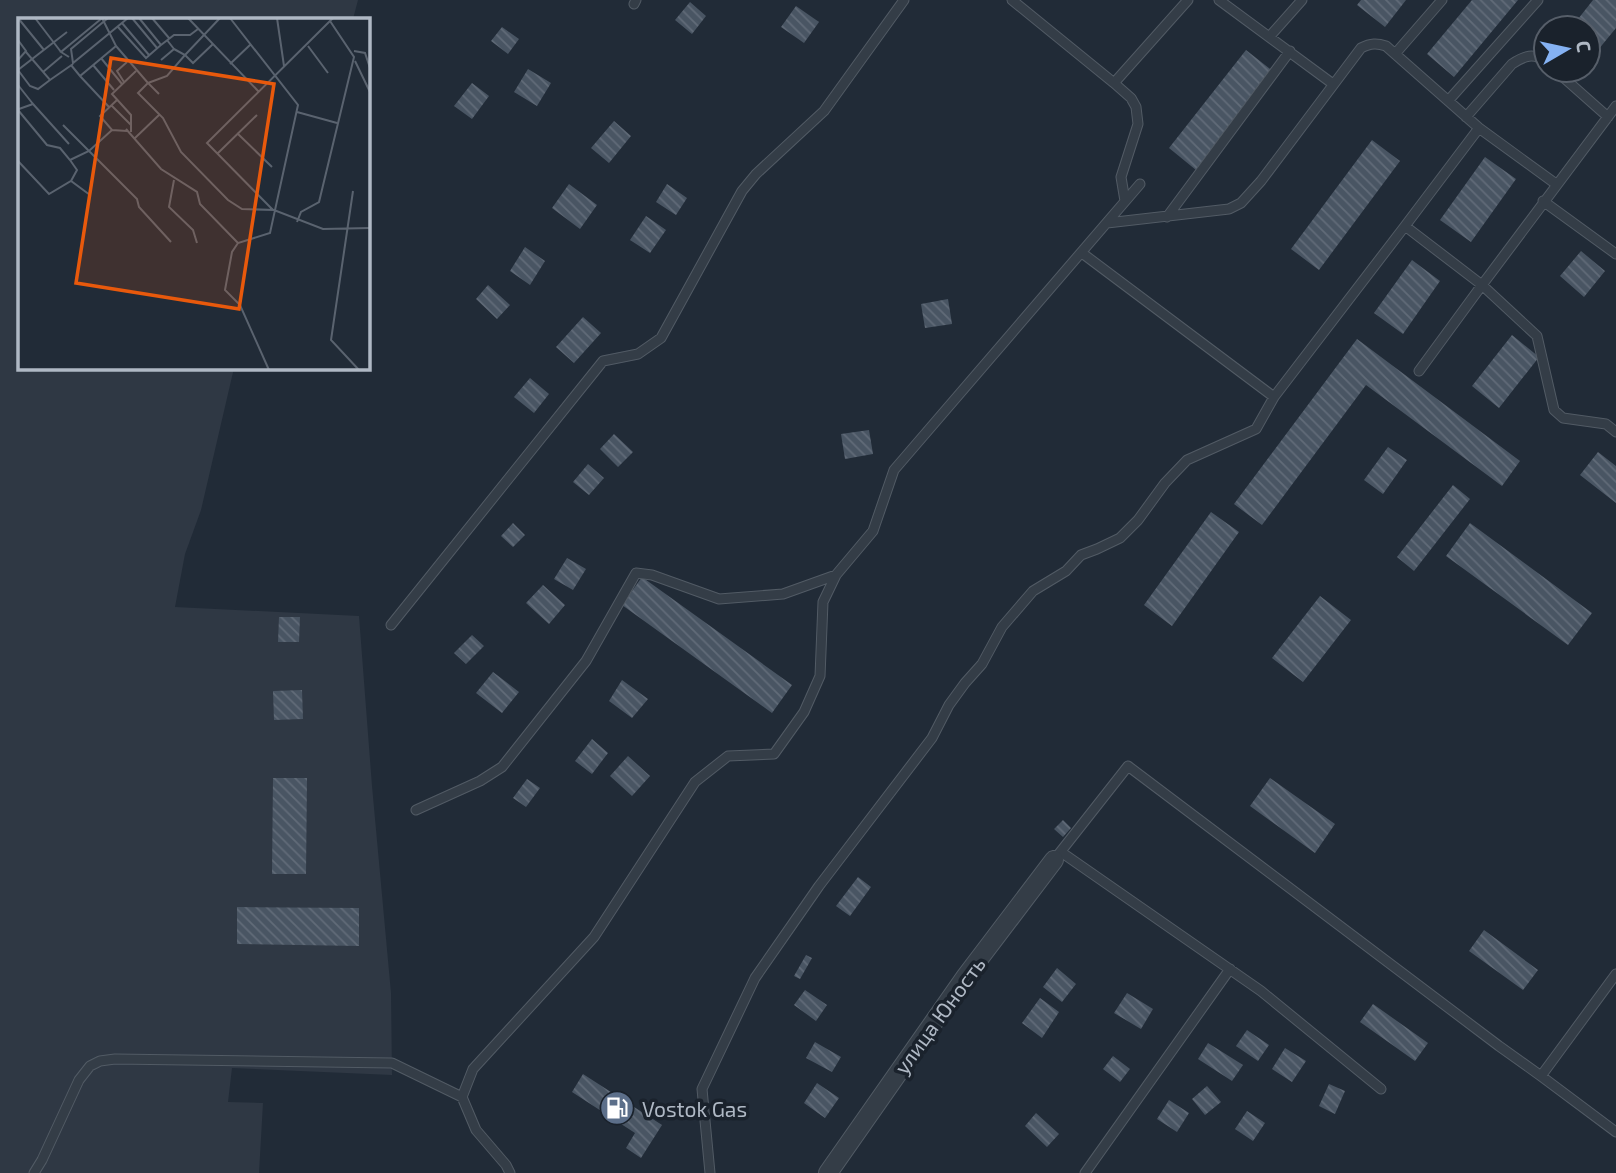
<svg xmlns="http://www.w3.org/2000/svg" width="1616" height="1173" font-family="'Exo 2',sans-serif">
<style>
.airport{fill:#2f3844}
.building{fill:url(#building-back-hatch)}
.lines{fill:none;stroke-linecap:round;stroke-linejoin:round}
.lane-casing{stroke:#525b65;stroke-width:11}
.street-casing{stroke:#525b65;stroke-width:20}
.lane{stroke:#343d47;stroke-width:9}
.street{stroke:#343d47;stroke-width:18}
.labels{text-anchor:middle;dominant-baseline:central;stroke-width:7;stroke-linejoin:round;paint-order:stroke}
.street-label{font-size:21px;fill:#afb8c4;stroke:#1a222c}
.poi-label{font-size:21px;fill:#afb8c4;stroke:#1a222c;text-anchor:start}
.inset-road{fill:none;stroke:#5a636f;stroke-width:2}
.view{fill:#e8590c;fill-opacity:0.15;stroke:#e8590c;stroke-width:3.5}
.inset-edge{fill:none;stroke:#afb8c4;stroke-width:3.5}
</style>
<defs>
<pattern id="building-back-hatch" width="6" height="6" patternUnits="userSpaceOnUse" patternTransform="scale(1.75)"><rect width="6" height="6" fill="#495563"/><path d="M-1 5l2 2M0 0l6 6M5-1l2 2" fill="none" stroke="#616b78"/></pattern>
</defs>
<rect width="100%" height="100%" fill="#212b37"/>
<path class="airport" d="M0,0H358L353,19H19V368H234L201,510L185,554L175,607L359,616L372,786L391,993L392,1075L232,1068L228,1102L263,1103L259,1173H0Z"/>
<path class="building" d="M1361,0H1406L1385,27L1357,5Z
M1472,0H1518L1454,77L1427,54Z
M1593,0H1616V28L1598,50L1588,42V28H1571Z
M690,2L706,16L692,34L675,20Z
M796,6L819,22L804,43L781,27Z
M502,27L519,39L508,54L491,41Z
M1246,50L1274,72L1196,170L1169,148Z
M528,69L551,83L537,106L514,92Z
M472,83L489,96L472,119L454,106Z
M614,121L631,136L609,163L591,148Z
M1372,140L1400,161L1319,270L1291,249Z
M1485,157L1516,179L1471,242L1440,220Z
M569,184L597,205L580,229L552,208Z
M667,184L687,198L676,215L656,202Z
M646,216L666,230L650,253L630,240Z
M525,247L545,261L530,285L510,271Z
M1581,251L1605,271L1584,297L1560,276Z
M1412,260L1440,281L1403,334L1374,313Z
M488,285L510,305L497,319L476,299Z
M948,299L952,324L925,328L921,304Z
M583,317L601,333L574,363L556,347Z
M1512,335L1539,357L1499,408L1472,386Z
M1357,339L1520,461L1502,486L1366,385L1262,525L1234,504Z
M530,378L549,394L534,413L514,397Z
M869,430L873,454L845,459L841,434Z
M614,434L633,452L618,467L600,449Z
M1388,447L1407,460L1383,494L1364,480Z
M1598,452L1616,466V503L1580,475Z
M588,464L604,478L589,495L573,482Z
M1453,485L1470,499L1414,571L1397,557Z
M1211,512L1239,532L1172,626L1144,605Z
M513,523L525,535L513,547L501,536Z
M1470,523L1592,613L1568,645L1446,556Z
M567,558L586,569L573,590L554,579Z
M642,577L792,685L772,713L622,605Z
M543,585L565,605L549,624L526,603Z
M1320,596L1351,620L1303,682L1272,658Z
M279,617H300L299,642H278Z
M472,635L484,646L466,664L454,653Z
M493,672L519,692L502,713L476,693Z
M622,680L648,699L632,718L609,701Z
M302,690L303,719L274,720L273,691Z
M592,739L608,753L592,774L575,761Z
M628,756L650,776L632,796L610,776Z
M273,778H307L306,874H272Z
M1270,778L1335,824L1315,853L1250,806Z
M527,779L540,788L526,807L513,798Z
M1063,820L1071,828L1063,837L1054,829Z
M858,877L871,887L850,916L836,906Z
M237,907L359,908V946L237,944Z
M1484,930L1538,970L1523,990L1469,951Z
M806,955L812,958L800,979L794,976Z
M1057,968L1076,984L1062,1002L1043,987Z
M805,990L827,1005L816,1021L794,1005Z
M1127,993L1153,1009L1141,1029L1114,1013Z
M1040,998L1059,1012L1042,1038L1022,1023Z
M1373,1004L1428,1043L1415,1061L1360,1022Z
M1247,1030L1269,1045L1258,1061L1236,1046Z
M815,1042L841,1057L832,1072L806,1058Z
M1208,1043L1243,1065L1232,1081L1198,1059Z
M1285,1048L1306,1061L1292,1082L1272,1069Z
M1113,1056L1130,1069L1120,1082L1103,1069Z
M583,1074L662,1125L641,1158L626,1148L635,1133L572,1092Z
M817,1083L839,1098L825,1118L804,1103Z
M1329,1084L1345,1091L1335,1114L1319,1106Z
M1207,1086L1221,1102L1205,1115L1192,1099Z
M1169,1100L1189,1113L1177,1132L1157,1119Z
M1247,1111L1265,1123L1253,1141L1235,1129Z
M1036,1113L1059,1134L1047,1147L1025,1126Z"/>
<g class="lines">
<g class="lane-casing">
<path id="lane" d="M1012,0L1114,83
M1219,0L1333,84
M634,4L636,0
M1270,36L1302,0
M1395,54L1442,0
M1555,70L1608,117
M1448,101L1538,0
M1466,117L1512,64C1524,56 1534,52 1546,62
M1125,201L1121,177L1138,124L1136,107L1131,98L1114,83L1188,0
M1543,201L1616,254
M1167,217L1290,51
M1107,223L1229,209L1241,203L1261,181L1361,48C1371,43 1377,43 1386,46L1479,128L1556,184
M1405,226L1479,128
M1082,253L1274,397
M1419,371L1482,285L1537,336L1554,410L1563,418L1606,424L1616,432
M391,625L603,361L638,354L661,338L742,191L756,174L824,111L904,0
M416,810L480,781L502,767L586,661L636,573L652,575L719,599L783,594L836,575
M1061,852L1261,991L1381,1089
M1054,860L1128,766L1499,1046L1541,1076L1616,1132
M1541,1076L1616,974
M462,1097L473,1069L594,937L695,782L728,756L774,754L804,712L820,676L823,602L836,575L873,531L894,470L1140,184
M34,1173L42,1160L79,1080L90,1066L100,1061L115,1059L392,1063L462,1097L476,1130L506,1165L510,1173
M710,1173L702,1089L755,978L819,886L932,738L949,705L965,683L982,664L1002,627L1033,591L1066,571L1081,555L1097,549L1120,538L1138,520L1165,483L1187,460L1256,429L1274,397L1405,226L1482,285L1616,106
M1085,1173L1230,969"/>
</g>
<g class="street-casing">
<path id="street" d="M828,1173L966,976L1054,860"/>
</g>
<use href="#lane" class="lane"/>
<use href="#street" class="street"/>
</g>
<defs>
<g id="fuel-disc" transform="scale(1.75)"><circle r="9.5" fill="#5c6f8a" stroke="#1a222c"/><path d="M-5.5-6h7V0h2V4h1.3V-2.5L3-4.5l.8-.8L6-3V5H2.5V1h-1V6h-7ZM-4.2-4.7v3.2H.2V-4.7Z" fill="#fff"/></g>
</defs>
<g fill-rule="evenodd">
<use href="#fuel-disc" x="617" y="1108"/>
</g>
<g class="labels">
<g class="street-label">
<text transform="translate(939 1015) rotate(-54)">улица Юность</text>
</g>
<g class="poi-label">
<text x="642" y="1108">Vostok Gas</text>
</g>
</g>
<g transform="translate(18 18)">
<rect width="352" height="352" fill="#212b37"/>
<path class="inset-road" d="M0,0L26,32M17,0L43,34M90,0L53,31L55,45L110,0M114,0L139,30M134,0L151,20M170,0L241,74M212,0L280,87L252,215L220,225L214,234L207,272L222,287L251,352M259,0L266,48M104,5L131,37M100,9L128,40L143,27L121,0M0,22L8,33L0,42M195,26L175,45L167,37L202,0M143,27L156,17H172L180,11M98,28L130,65L120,75L145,100L163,134L210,182L224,191L256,192L305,211L352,210M290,28L310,55M336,33L347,35L352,50M8,34L32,62L55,46M51,39L43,34L83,1M83,40L104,66M143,42L156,31L149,22M337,43L352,74M212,46L233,26M53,47L62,58L98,28L84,0M75,47L96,72M25,54L44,38M62,58L91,89M32,62L20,71L12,68L0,52L49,14M106,64L99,53L109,44M0,67L15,86M141,76L130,65L149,58L167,37L156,31M99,82L82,98L94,112L109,113M93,87L113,107M1,91L15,86L51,126M0,92L29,127L42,130L52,142L59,152L53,163M279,94L319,105M45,107L119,181L121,189L153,224M108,111L143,151L179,174L182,186L220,225M113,114V97L94,76L118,53M219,115L254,149M117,120L141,97M199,136L239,97M52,142L71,133L94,112M0,143L31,176L53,163L72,177M156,162L151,189L175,212L179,225M335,173L313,322L341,352M255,192L189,125L315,0M279,204L283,194L301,184L336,39L312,3"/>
<path class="view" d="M93,40L256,66L221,291L58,265Z"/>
<rect width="352" height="352" class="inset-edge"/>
</g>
<g transform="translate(1567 49) rotate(81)"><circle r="33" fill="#1a222c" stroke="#565e69" stroke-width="2"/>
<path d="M0-5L12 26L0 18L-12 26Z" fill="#85b2f3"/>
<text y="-10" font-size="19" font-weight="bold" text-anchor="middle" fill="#afb8c4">С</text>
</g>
</svg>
